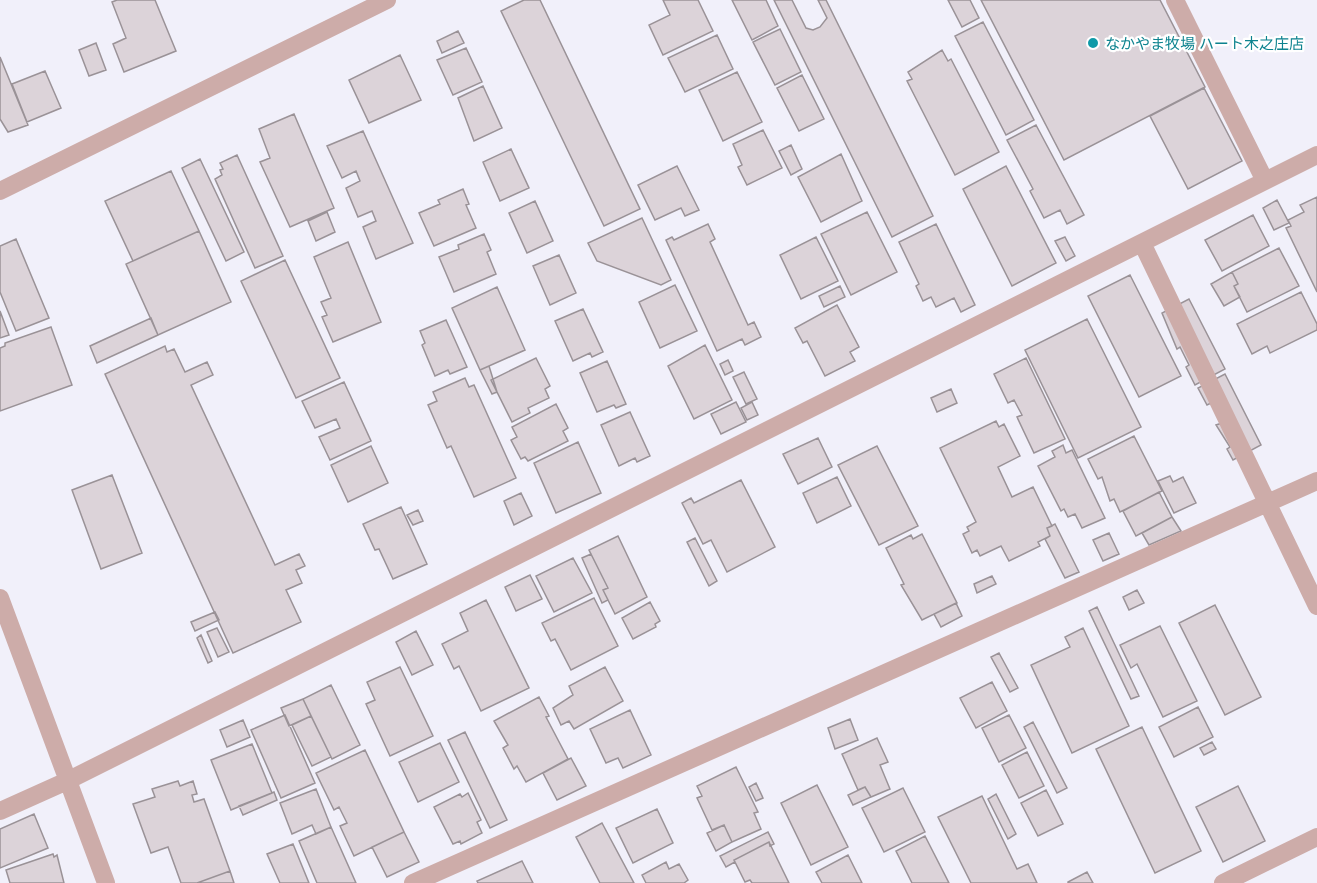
<svg xmlns="http://www.w3.org/2000/svg" width="1317" height="883" font-family="'PT Sans','Noto Sans JP',sans-serif">
<style>
.building{fill:#dcd3d9;stroke:#9a9297;stroke-width:1.5}
.lines{fill:none;stroke-linecap:round;stroke-linejoin:round}
.minor{stroke:#cdaca9;stroke-width:18}
.culture-dot{fill:#0f9aa8;stroke:#fff;stroke-width:2}
.labels{text-anchor:middle;dominant-baseline:central;stroke-width:4.5;stroke-linejoin:round;paint-order:stroke}
.culture-label{font-size:15px;fill:#0d838f;stroke:#fff;text-anchor:start}
</style>
<rect width="100%" height="100%" fill="#f1f0fa"/>
<path class="building" d="M117,0H155L176,51L124,72L113,44L126,38L112,2Z
M524,0H540L640,209L604,226L501,11Z
M663,0H698L713,31L663,55L649,25L670,15Z
M732,0H766L778,26L752,40Z
M774,0H792L806,28L813,30L820,27L827,18L818,0H826L933,216L892,237Z
M948,0H970L979,18L962,27Z
M981,0H1160L1205,87L1064,160Z
M983,22L1034,120L1006,135L955,36Z
M780,29L801,72L775,85L753,42Z
M458,31L464,43L442,53L437,41Z
M717,35L733,69L685,92L668,58Z
M96,43L106,70L89,76L79,50Z
M466,48L482,82L453,95L437,60Z
M942,50L948,61L951,59L999,152L955,175L907,81L912,79L908,72Z
M400,55L421,100L369,123L349,80Z
M0,57L28,125L8,132L0,119Z
M45,71L61,108L27,122L12,84Z
M737,72L762,122L723,141L699,90Z
M802,75L824,119L799,131L777,88Z
M483,86L502,128L474,141L458,98Z
M1204,88L1242,161L1188,189L1150,116Z
M294,114L334,208L290,227L260,162L270,158L259,129Z
M1036,125L1084,215L1067,224L1060,210L1044,218L1030,191L1033,189L1007,140Z
M763,130L782,168L747,185L738,167L742,165L733,144Z
M363,131L413,243L376,259L363,227L376,221L372,211L358,217L346,188L360,181L356,171L342,178L327,146Z
M791,145L802,169L791,175L779,151Z
M511,149L529,188L500,201L483,162Z
M841,154L862,201L821,222L798,177Z
M237,155L283,256L255,268L215,179L222,175L220,170L223,169L220,163Z
M200,159L244,252L226,261L182,168Z
M677,166L699,210L685,216L681,208L655,220L638,185Z
M1006,166L1056,263L1012,286L963,189Z
M171,171L199,231L133,261L105,201Z
M463,189L469,204L466,205L476,228L434,246L419,213L440,204L438,200Z
M1317,197V292L1286,228L1291,226L1288,220L1304,212L1300,205Z
M1277,200L1289,223L1274,230L1263,208Z
M535,201L553,241L527,253L509,213Z
M327,212L335,232L316,241L308,221Z
M867,212L897,272L851,295L821,234Z
M1253,215L1269,246L1222,271L1205,240Z
M642,218L671,280L661,285L597,261L588,243Z
M708,224L715,239L710,242L748,325L754,322L761,337L745,345L742,339L717,351L666,240L672,237L674,240Z
M936,224L975,305L961,312L954,298L936,307L931,297L923,301L916,286L919,284L899,242Z
M199,231L231,302L158,335L126,264Z
M484,234L491,250L487,252L496,274L454,292L439,257L459,249L458,245Z
M816,237L838,281L801,299L780,255Z
M1065,237L1075,256L1066,261L1055,241Z
M16,239L49,318L16,331L0,292V246Z
M348,242L381,322L333,342L322,317L327,315L321,302L331,298L314,257Z
M1279,248L1299,286L1247,312L1234,286L1238,284L1232,272Z
M559,255L576,293L550,305L533,266Z
M285,260L340,378L296,398L241,281Z
M1232,272L1238,284L1234,286L1240,297L1224,306L1211,284Z
M1130,275L1181,376L1139,397L1088,296Z
M675,285L697,331L660,348L639,302Z
M840,286L845,297L824,307L819,296Z
M497,287L525,350L480,370L452,308Z
M1301,292L1317,324V330L1270,353L1267,346L1252,354L1237,324Z
M1189,299L1225,369L1195,385L1186,367L1189,365L1180,347L1177,349L1162,313Z
M837,305L859,347L850,352L855,361L825,376L807,341L803,343L795,328Z
M583,309L603,352L592,357L590,353L573,361L555,321Z
M0,311L9,335L0,338Z
M151,318L158,335L97,363L90,346Z
M1087,319L1141,427L1078,458L1025,350Z
M446,320L467,367L450,374L448,370L435,376L422,345L425,343L420,331Z
M51,327L72,385L0,411V348L5,346V343Z
M705,345L732,400L694,419L668,366Z
M165,346L167,352L174,349L185,372L207,362L213,375L191,385L275,565L299,554L305,566L296,570L302,583L286,590L301,622L233,653L105,374Z
M536,358L550,386L545,389L549,398L528,408L530,413L512,422L491,380Z
M1026,358L1065,439L1034,453L1017,417L1022,415L1014,400L1008,403L994,374Z
M728,360L733,371L725,375L720,364Z
M607,361L626,404L616,408L614,405L597,412L580,373Z
M489,366L497,392L492,394L480,370Z
M744,372L757,399L746,404L733,377Z
M1225,374L1261,445L1233,460L1227,449L1230,447L1216,425L1222,423L1211,403L1207,405L1198,388Z
M465,378L469,387L474,385L516,478L474,497L451,446L447,448L428,405L437,401L433,392Z
M344,382L371,441L330,460L319,437L340,428L336,419L315,428L302,401Z
M951,389L957,403L937,412L931,398Z
M736,402L746,422L721,434L711,414Z
M752,402L758,415L747,420L741,408Z
M556,404L568,428L563,431L568,441L528,461L525,457L521,459L511,440L517,437L512,427Z
M630,412L650,456L637,462L635,458L619,466L601,425Z
M996,421L999,427L1004,424L1020,456L998,467L1012,497L1033,487L1052,526L1047,528L1050,536L1038,542L1040,546L1009,561L1001,546L980,556L977,550L972,553L963,534L969,531L967,527L976,522L940,448Z
M1134,436L1162,491L1120,512L1114,499L1110,501L1102,477L1098,479L1088,459Z
M818,438L832,467L798,484L783,454Z
M578,442L601,493L556,513L534,463Z
M1063,445L1066,453L1072,450L1105,518L1082,528L1075,514L1068,517L1064,509L1061,511L1038,466L1055,457L1052,451Z
M371,446L388,483L348,502L331,465Z
M877,446L918,526L879,545L838,465Z
M112,475L142,553L101,569L72,490Z
M1170,476L1173,482L1183,477L1196,503L1174,513L1158,481Z
M837,477L851,506L817,523L803,493Z
M741,480L775,547L727,572L711,540L703,544L682,503L691,498L694,503Z
M1159,492L1172,517L1136,536L1123,511Z
M521,493L532,516L514,525L504,501Z
M401,507L427,564L393,579L379,549L375,550L363,524Z
M418,510L423,521L413,525L407,515Z
M1172,517L1181,531L1149,545L1142,533Z
M1055,524L1079,572L1065,578L1045,539L1050,536L1047,528Z
M1109,533L1119,554L1103,561L1093,540Z
M922,534L957,603L922,620L901,585L904,584L886,548L911,535L913,539Z
M618,536L647,597L615,614L603,590L608,588L589,550Z
M695,538L717,581L709,586L687,542Z
M591,554L608,588L603,590L608,600L602,603L582,558Z
M573,558L592,593L554,612L536,576Z
M530,575L542,599L516,611L505,587Z
M992,576L996,584L977,593L974,584Z
M1137,590L1144,603L1129,610L1123,597Z
M594,598L618,646L571,670L555,639L551,641L542,623Z
M486,600L529,688L481,711L459,666L454,669L442,644L468,631L460,613Z
M650,602L660,621L655,624L656,627L633,639L622,618Z
M956,603L962,616L941,627L934,614Z
M1215,605L1261,697L1225,715L1179,623Z
M1097,607L1139,696L1131,699L1089,611Z
M215,612L219,620L195,631L191,622Z
M1160,626L1197,701L1163,717L1137,664L1131,668L1120,645Z
M217,628L229,652L218,657L207,632Z
M1083,628L1129,726L1072,753L1031,665L1070,647L1065,637Z
M416,631L433,665L412,675L396,642Z
M201,635L212,661L208,663L197,638Z
M999,653L1018,688L1010,692L991,657Z
M400,667L433,736L390,756L366,704L375,700L367,682Z
M605,667L623,701L574,729L569,721L561,725L553,708L573,695L569,686Z
M992,682L1007,711L976,728L960,698Z
M331,685L360,745L332,759L303,699Z
M539,697L549,716L546,717L568,759L526,782L517,766L514,769L503,748L508,745L494,721Z
M303,699L311,716L289,726L281,708Z
M1198,707L1213,737L1174,757L1159,727Z
M630,710L651,755L623,768L618,758L606,763L590,729Z
M285,715L315,783L281,798L251,730Z
M1009,715L1026,748L999,762L982,728Z
M311,716L331,757L312,766L292,725Z
M850,719L858,740L835,749L828,728Z
M243,720L250,737L227,747L220,730Z
M1033,722L1067,788L1057,793L1024,727Z
M1142,727L1201,851L1155,873L1096,749Z
M465,732L507,820L490,828L448,740Z
M877,738L888,762L880,765L890,789L871,797L865,787L858,790L842,754Z
M1212,742L1216,749L1204,755L1200,748Z
M440,743L459,782L418,802L399,762Z
M252,744L272,793L231,810L211,760Z
M365,750L404,832L354,856L340,826L347,823L339,807L334,810L316,773Z
M1027,752L1044,786L1019,798L1002,765Z
M571,758L586,786L557,800L543,773Z
M736,767L758,812L754,813L761,829L732,842L724,825L712,830L697,798L702,796L697,786Z
M178,781L180,786L193,781L197,794L192,795L194,802L204,799L230,871L197,883H181L168,847L151,853L133,804L155,797L152,789Z
M756,783L763,798L756,801L749,787Z
M817,785L848,847L811,865L781,803Z
M1238,786L1265,841L1223,862L1196,807Z
M865,787L871,797L853,805L848,795Z
M903,788L925,832L884,852L862,808Z
M316,789L331,827L316,834L312,825L292,834L280,803Z
M1046,790L1063,824L1038,836L1021,803Z
M274,792L277,800L243,815L239,806Z
M468,793L481,820L477,822L482,833L461,844L460,841L453,844L434,807L460,794L462,797Z
M996,794L1016,834L1008,839L988,799Z
M982,796L1017,869L1028,864L1037,883H971L938,817Z
M657,809L673,843L633,863L616,828Z
M34,814L48,848L0,868V829Z
M602,823L634,883H600L576,837Z
M724,825L732,842L716,851L707,833Z
M331,827L356,883H317L299,841Z
M404,832L419,862L387,877L372,847Z
M768,832L774,844L770,846L769,842L734,860L735,862L726,867L720,856Z
M925,836L949,883H912L896,851Z
M769,842L789,883H752L750,880L745,882L734,860Z
M293,844L309,883H280L267,854Z
M53,854L54,857L57,855L64,883H10L6,870Z
M848,855L862,883H822L816,872Z
M522,861L533,883H478L477,881Z
M666,862L669,869L679,864L688,880L684,883H646L642,875Z
M230,871L234,883H197Z
M1087,872L1093,883H1068V882Z"/>
<g class="lines">
<path class="minor" d="M1175,0L1265,181
M0,191L387,0
M1142,243L1317,606
M0,598L106,883
M0,811L67,781L1317,155
M413,883L1317,481
M1223,883L1317,837"/>
</g>
<circle class="culture-dot" cx="1093" cy="43" r="6"/>
<g class="labels">
<g class="culture-label">
<text x="1105" y="43">なかやま牧場 ハート木之庄店</text>
</g>
</g>
</svg>
